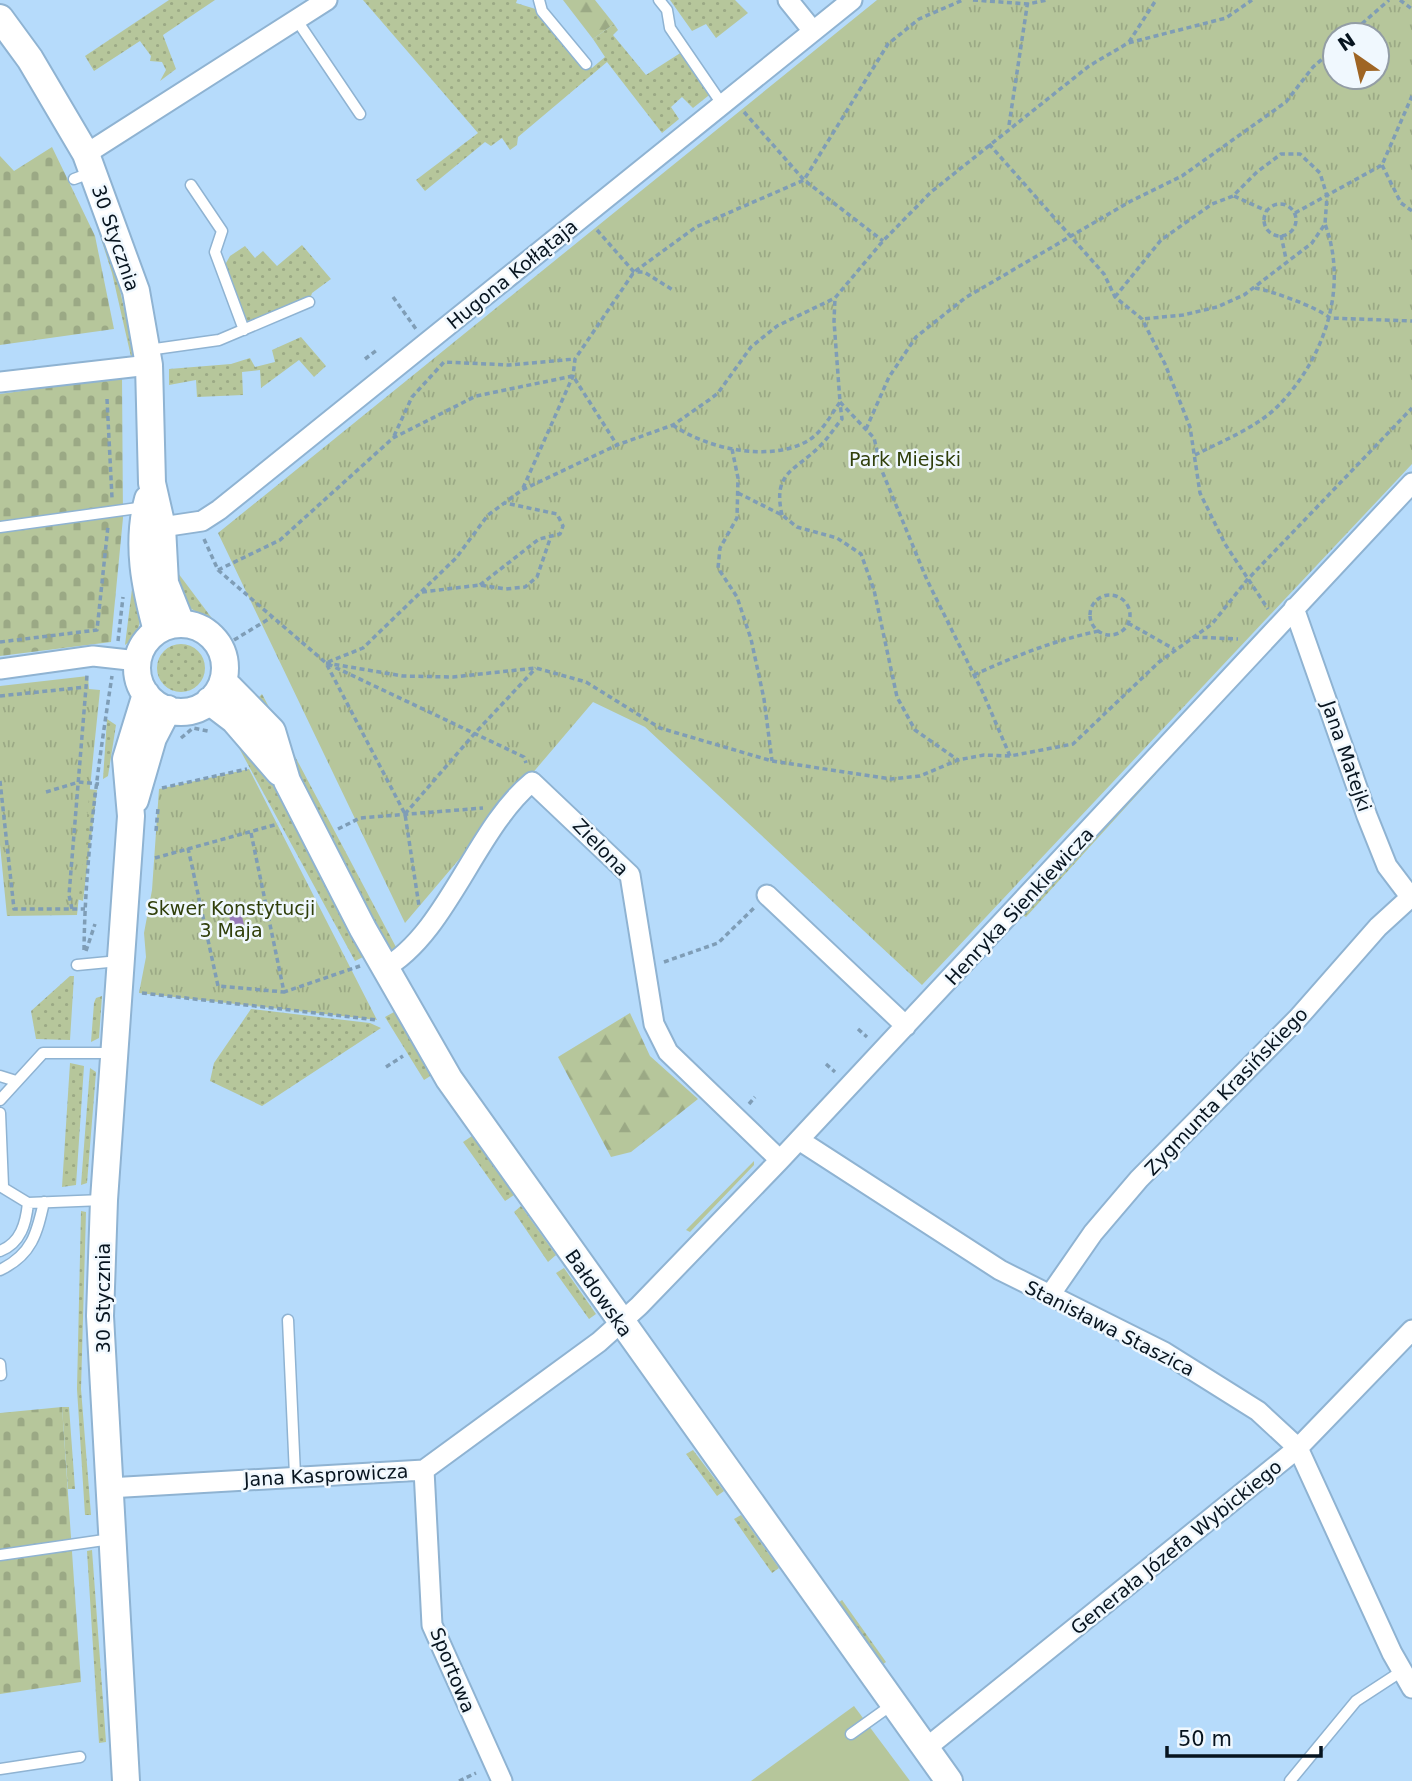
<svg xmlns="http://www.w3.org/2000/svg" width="1412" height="1781" font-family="'DejaVu Sans',sans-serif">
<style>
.grass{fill:url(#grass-dots)}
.forest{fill:url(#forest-firs)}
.cemetery{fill:url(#cemetery-stones)}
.park{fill:url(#park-tufts);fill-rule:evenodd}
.pitch{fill:#b6c69b}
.water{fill:url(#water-ripples)}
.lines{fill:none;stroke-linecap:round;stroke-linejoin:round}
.lane-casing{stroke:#8fb3d2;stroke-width:13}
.street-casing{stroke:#8fb3d2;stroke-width:23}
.secondary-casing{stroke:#8fb3d2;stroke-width:30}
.path{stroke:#7f9db6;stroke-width:3.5;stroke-dasharray:5 3.5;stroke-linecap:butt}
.lane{stroke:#fff;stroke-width:10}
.street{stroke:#fff;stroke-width:19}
.secondary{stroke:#fff;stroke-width:26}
.labels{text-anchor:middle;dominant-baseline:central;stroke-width:5;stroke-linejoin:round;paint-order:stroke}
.street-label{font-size:19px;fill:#07141f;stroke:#f0f8fe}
.park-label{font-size:19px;fill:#303f0b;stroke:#f0f8fe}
</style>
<defs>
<pattern id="grass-dots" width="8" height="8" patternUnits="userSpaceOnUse" patternTransform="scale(1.75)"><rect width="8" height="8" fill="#b6c69b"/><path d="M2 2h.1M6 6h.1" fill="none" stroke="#9ba985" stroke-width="1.8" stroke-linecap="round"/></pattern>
<pattern id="forest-firs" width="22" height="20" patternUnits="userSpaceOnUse" patternTransform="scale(1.75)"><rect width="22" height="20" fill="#b6c69b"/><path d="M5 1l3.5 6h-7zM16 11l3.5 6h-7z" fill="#9ba985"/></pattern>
<pattern id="cemetery-stones" width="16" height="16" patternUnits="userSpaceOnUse" patternTransform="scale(1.75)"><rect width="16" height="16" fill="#b6c69b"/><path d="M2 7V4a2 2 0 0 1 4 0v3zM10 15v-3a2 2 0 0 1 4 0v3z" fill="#9ba985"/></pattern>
<pattern id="park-tufts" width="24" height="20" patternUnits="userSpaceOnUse" patternTransform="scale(1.75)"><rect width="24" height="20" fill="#b6c69b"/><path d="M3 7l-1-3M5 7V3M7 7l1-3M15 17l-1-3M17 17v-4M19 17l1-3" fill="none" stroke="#9ba985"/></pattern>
<pattern id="water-ripples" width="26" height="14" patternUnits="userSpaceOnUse" patternTransform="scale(1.75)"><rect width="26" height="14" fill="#987cbb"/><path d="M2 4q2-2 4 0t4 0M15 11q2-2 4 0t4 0" fill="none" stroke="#7a6497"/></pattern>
</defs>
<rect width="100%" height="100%" fill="#b6dbfb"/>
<path class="grass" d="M169,0H215L163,35L176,69L160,81L166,70L162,62L150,61L151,56L140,41L94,71L85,56Z
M363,0H517L516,3L542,11L592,68L605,57L593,39L614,24L618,30L613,35L646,75L685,50L713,92L693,108L682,97L671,107L679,119L662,133L607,62L518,137L517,145L510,150L502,138L491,146L485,142L425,191L416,180L478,133Z
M670,0H735L748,13L716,38L706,24L692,31Z
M83,182L116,272L134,354L132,361L112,273Z
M302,245L331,279L312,293L309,302L244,330L222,270L230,256L245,246L255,258L263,251L277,266Z
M301,337L326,366L314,377L299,360L261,388L260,370L242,372L243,395L197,397L196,380L169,385V369L231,364L250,358L255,367L275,362L272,350Z
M134,573C138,598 150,628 125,645Z
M172,573H178L217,625L187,606Z
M157 668a24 24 0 1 1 48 0a24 24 0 1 1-48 0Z
M262,694L397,949L390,952L273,723L255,701Z
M107,719L116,725L108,776L103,779Z
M233,737L270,780L363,957L355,961Z
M1153,772L1156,774L1026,917L1022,915Z
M88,789L97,790L83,901L77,899Z
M70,976H74L70,1040L36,1039L31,1011Z
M102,996L99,1038L91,1042L94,1003L96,998Z
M251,1009L370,1023L381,1028L262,1106L210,1081L214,1063Z
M394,1012L432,1075L424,1080L385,1017Z
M70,1063L84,1066L76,1185L62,1187Z
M90,1068L96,1072L87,1183L81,1185Z
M472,1136L514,1195L505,1201L463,1142Z
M754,1161V1165L690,1232L686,1230Z
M521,1206L556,1255L548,1262L514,1212Z
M81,1211L86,1212L81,1389L91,1515H85L77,1389Z
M564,1268L596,1314L589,1319L556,1273Z
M62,1407H69L75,1489H68Z
M693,1450L724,1491L717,1496L686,1454Z
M741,1515L779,1568L772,1573L734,1519Z
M92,1550L106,1742L99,1743L87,1551Z
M842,1600L886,1662L882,1665L838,1603Z"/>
<path class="forest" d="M563,0H595L614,24L593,39Z
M630,1013L650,1056L698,1099L631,1152L611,1157L558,1057Z"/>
<path class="cemetery" d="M52,147L95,236L114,329L0,345V156L14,171Z
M122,377L123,518L111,642L0,656V394Z
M62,1407L81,1682L0,1694V1413Z"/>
<path class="park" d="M877,0H1412V464L922,985L645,727L593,702L405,923L218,533ZM1335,35H1377V77H1335Z
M88,676L89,689L100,690L77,915L7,916L0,845V686Z
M249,769L377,1020L139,993L146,957L144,933L152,890L159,789Z"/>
<path class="pitch" d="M854,1706L910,1781H751Z"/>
<path class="water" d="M239,904L245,929L233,932L227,907Z"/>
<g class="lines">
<g class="lane-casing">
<path id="lane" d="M539,0L542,11L586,64
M659,0L667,10L670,28L722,104
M296,19L360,114
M74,179L93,172
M191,185L222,231L215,252L244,330
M148,350L219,340L309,302
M0,527L145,507
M77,965L119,961
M0,1076L16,1081
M0,1100L43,1053H113
M0,1113L3,1186
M0,1186L28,1203L103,1200
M0,1251C21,1243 26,1223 28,1203
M0,1270C32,1255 37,1233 44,1202
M288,1320L295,1475
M0,1364L1,1375
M0,1555L111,1539
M851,1734L893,1704
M0,1769L80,1757
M1290,1781L1356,1701L1402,1671"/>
</g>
<g class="street-casing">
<path id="street" d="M788,0L813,31
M86,154L327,0
M0,382L149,365
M162,527L202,521L219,510L852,0
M1294,608L1367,816L1387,866L1412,899
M0,669L93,656L138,661
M767,895L906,1026
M383,969C447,934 475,829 532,782L630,875L654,1024L668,1052L780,1160
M799,1140L1000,1270L1164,1352L1258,1411L1298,1448L1392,1653L1412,1688
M1050,1295L1093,1233L1139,1179L1298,1018L1378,927L1412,896
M424,1470L432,1625L502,1781
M108,1488L424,1470L599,1342L639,1306L780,1160L1412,483
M925,1749L1298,1448L1412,1330"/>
</g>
<g class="secondary-casing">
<path id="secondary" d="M0,18L30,59L86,154L136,291L149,365L152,483L162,527L165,583L181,623
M148,499C136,544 145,587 157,631
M137 668a44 44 0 1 1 88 0a44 44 0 1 1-88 0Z
M223,681L272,731L287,781L363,929L449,1079L949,1781
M209,701L234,720L279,772
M135,800L153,738L168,709
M126,1781L100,1316L104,1200L131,816L126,759L146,694"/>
</g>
<path class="path" d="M973,0L1028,4L1047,0
M1400,0L1412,9
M1349,35L1389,0
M1129,42L1156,0
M744,112L804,180L883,241
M1009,125L1028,0
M989,144L1104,274L1115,297L1142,319L1165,364L1190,427L1200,493L1225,544L1268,609
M1382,165L1401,203L1412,211
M1234,196L1267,211
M1264 220a16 16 0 1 1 32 0a16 16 0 1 1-32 0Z
M1295,213L1382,165L1412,96
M597,230L634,272H644L673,290
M1281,235L1286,259
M1255,288C1272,291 1317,307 1330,318L1412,321
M393,297L416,329
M1115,297L1161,240L1212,204L1233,196L1257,172L1281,154H1300L1320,173L1327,196L1325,224L1312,243L1244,295L1217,307L1183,315L1142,319
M365,359L377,350
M107,399L112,498
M840,402L874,438L882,471L927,580L983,693L1010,756
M673,425C706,449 772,463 809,440C822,432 831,415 840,402L834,321L835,298
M866,429L889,377L916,337L965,298L1131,201L1182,176L1286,102L1313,67L1335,48
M394,436L412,397L444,362L509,365L575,359
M732,449L738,478L737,518L720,548L718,568L737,597L751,639L764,699L772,761
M1195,455C1222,441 1256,428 1278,406C1324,359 1349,288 1325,224
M523,488L573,376L575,359L634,272L696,227L804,180L888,44L919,19L963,0
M738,493L782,515L797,527L837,538L861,554L874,590L897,697L915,730L958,760
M782,515C772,471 796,471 821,445C829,437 835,427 842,419L840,403
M204,539L218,570L326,663L524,757L526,763
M218,570L280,540L393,438L476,396L573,376L617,445
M480,585L539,539L560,534L563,526L557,514L505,503
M422,592L480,585L506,589L525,587L537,577L550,539
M1090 615a20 20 0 1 1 40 0a20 20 0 1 1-40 0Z
M1128,623L1174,649
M1194,637L1238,639
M234,640L272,617
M118,641L123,597
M0,642L97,630L108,526
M328,662L363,648L456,558L488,515L522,490L617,445L673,425L709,400L718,393L751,347L777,326L835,298L883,241L931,192L1089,66L1128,43L1226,18L1252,0
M326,663L403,676L453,677L536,668L586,682L660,728L772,761L891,779L920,776L958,760L984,755L1010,756L1073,744L1159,662L1212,624L1247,580L1412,408
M327,665L405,814L419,906
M974,675C1015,656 1055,640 1099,631
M0,696L86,687
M181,738L193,728L208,731
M0,781L14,909H85
M162,788L247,769
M46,792L79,782L99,784
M405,814L475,733L536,668
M338,829L360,818L483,808
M156,831L158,808
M251,833L284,992L360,966
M188,848L218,986L284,992
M155,858L278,824
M72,909L69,895L87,675
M84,950C85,859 98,766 112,676
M86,951L95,924
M664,962L718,943L754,908
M142,993L377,1020
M858,1029L867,1037
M826,1064L835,1072
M386,1067L403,1056
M749,1104L755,1097
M459,1781L476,1773"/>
<use href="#lane" class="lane"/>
<use href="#street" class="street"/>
<use href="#secondary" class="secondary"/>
</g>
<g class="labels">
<g class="street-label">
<text transform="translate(116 238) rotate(71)">30 Stycznia</text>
<text transform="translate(512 274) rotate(-39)">Hugona Kołłątaja</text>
<text transform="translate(1347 756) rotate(71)">Jana Matejki</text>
<text transform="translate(601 847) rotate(46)">Zielona</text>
<text transform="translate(1019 906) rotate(-47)">Henryka Sienkiewicza</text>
<text transform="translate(1226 1091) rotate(-46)">Zygmunta Krasińskiego</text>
<text transform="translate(599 1293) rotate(55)">Bałdowska</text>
<text transform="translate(103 1298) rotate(-90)">30 Stycznia</text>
<text transform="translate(1110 1328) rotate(27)">Stanisława Staszica</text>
<text transform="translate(326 1475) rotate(-3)">Jana Kasprowicza</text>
<text transform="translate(1176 1547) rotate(-39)">Generała Józefa Wybickiego</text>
<text transform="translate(453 1670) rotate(68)">Sportowa</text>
</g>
<g class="park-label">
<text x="905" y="459">Park Miejski</text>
<text x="231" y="908">Skwer Konstytucji<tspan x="231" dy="22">3 Maja</tspan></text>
</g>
</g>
<g transform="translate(1356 56) rotate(326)"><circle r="33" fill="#f0f8fe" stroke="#939da5" stroke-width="2"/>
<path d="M0-5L12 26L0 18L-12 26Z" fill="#9f6524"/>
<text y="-10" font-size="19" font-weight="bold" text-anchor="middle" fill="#07141f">N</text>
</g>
<path d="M1167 1746v10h154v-10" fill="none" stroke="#07141f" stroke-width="3.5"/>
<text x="1178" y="1746" font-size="21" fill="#07141f" stroke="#f0f8fe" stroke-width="5" paint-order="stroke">50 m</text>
</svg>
